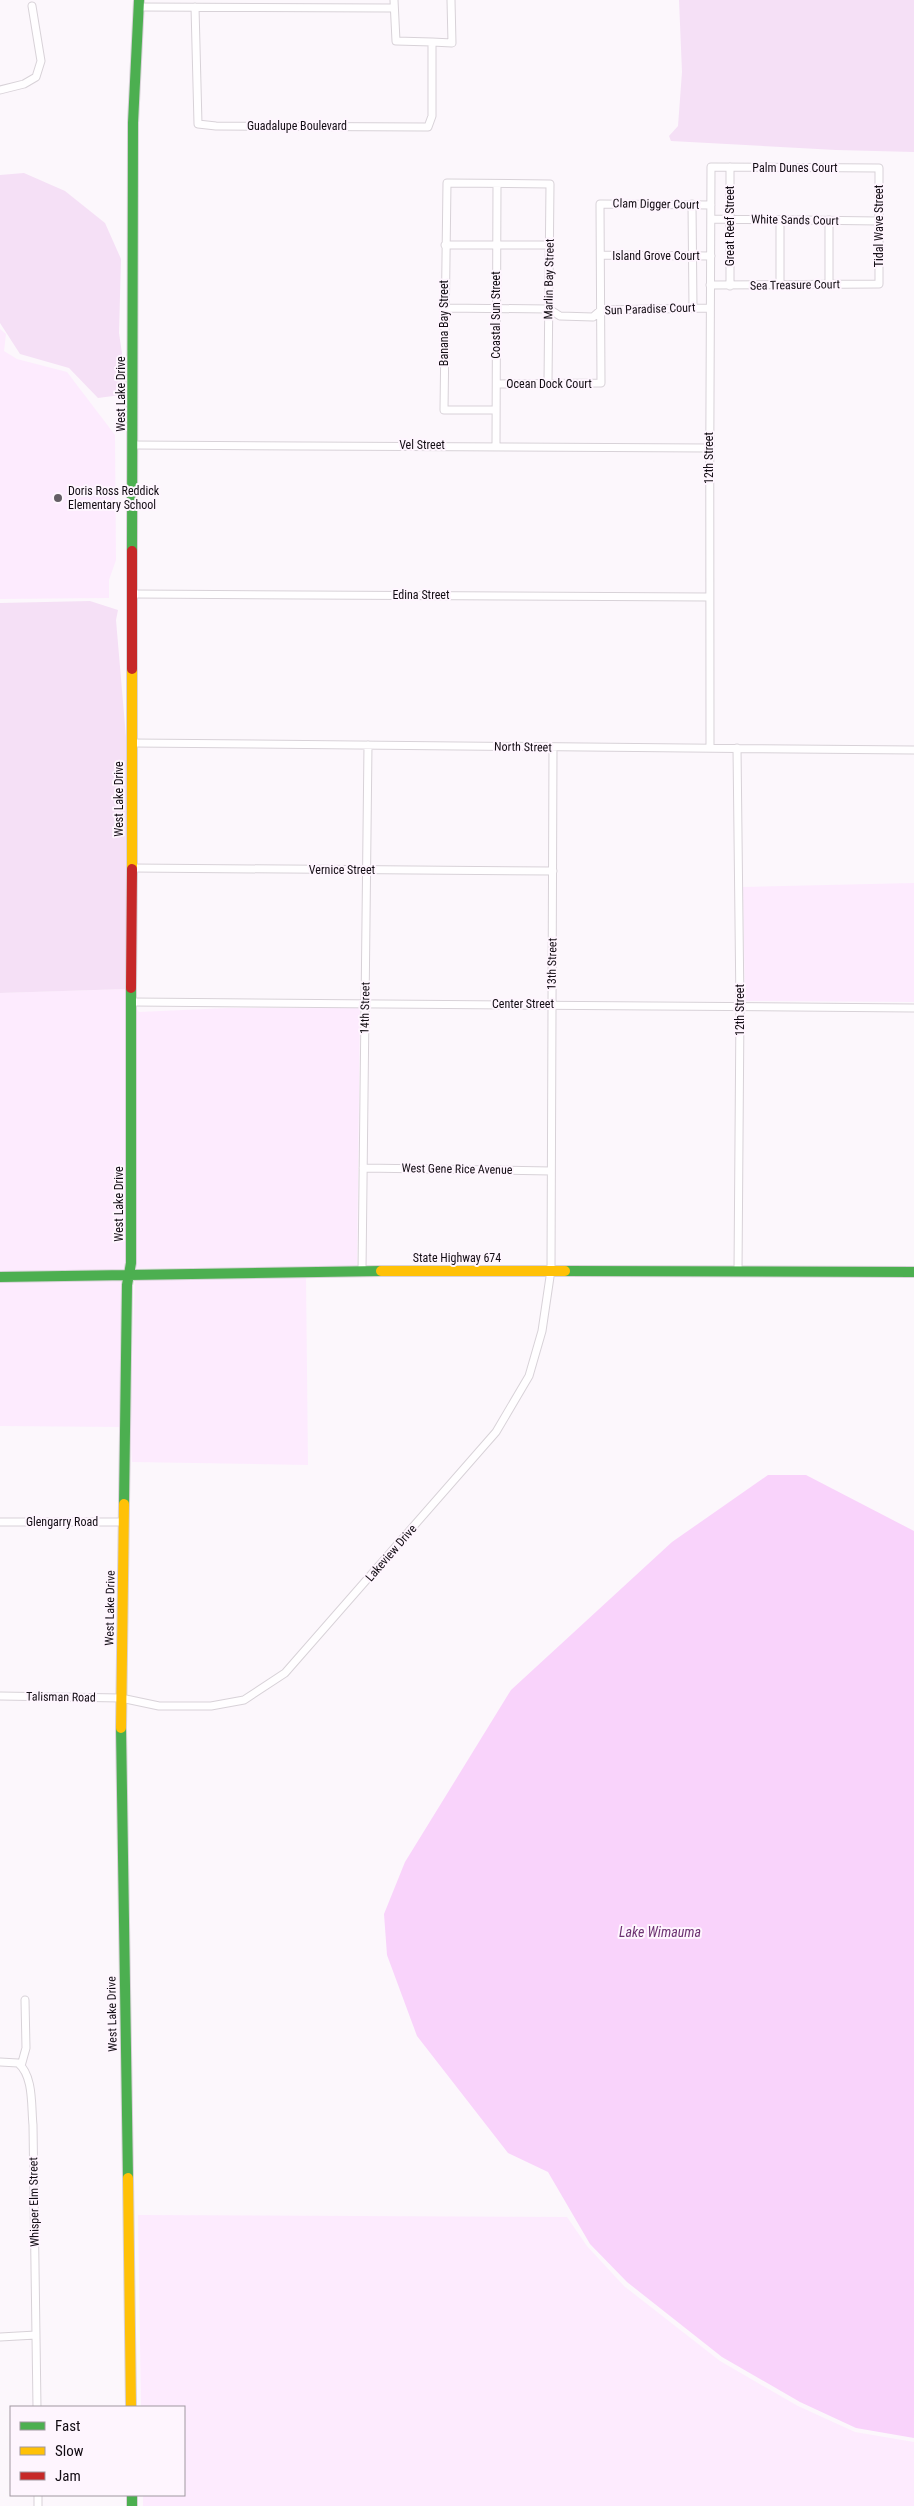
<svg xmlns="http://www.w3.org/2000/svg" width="914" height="2506" font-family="'Roboto Condensed',sans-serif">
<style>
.built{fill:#fdebfe}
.green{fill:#f5e0f6}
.water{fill:#f9d3fb}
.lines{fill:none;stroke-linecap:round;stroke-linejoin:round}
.street-casing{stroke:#d8d2d8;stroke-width:9}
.fast-casing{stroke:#d8d2d8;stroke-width:12}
.slow-casing{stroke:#d8d2d8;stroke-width:12}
.jam-casing{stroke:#d8d2d8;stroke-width:12}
.street{stroke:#fffeff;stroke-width:7}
.fast{stroke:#4caf50;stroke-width:10}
.slow{stroke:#ffc107;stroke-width:10}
.jam{stroke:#c62828;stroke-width:10}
.poi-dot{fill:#645e65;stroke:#fef5fe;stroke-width:2}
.labels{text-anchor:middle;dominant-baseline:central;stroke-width:4;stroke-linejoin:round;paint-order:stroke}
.street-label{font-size:12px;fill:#120c13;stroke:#fef5fe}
.poi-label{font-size:12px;fill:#120c13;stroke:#fef5fe;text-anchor:start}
.water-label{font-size:14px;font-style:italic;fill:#6c3171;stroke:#fef5fe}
</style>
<rect width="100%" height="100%" fill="#fcf7fc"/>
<path class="built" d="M0,329L6,334L4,351L17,359L67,372L115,435L116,560L109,580V598L0,599Z
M914,883V1002L745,1001L743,887Z
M127,989L126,1269L0,1272V993Z
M136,1008L139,1012L227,1008H360L357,1266L135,1268Z
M306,1277L308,1465L132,1462L130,1427L135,1279Z
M125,1280L121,1427L0,1426V1283Z
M138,2215L567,2217L587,2246L624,2286L720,2361L798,2406L855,2432L914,2442V2506H143V2495H184V2407H141Z"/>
<path class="green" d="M679,0H914V152L836,150L671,141L669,136L678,126L682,72Z
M24,173L65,191L105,223L121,259L119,333L128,394L98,398L69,368L20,354L0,323V175Z
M90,601L118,610L116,620L127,749V989L0,993V603Z"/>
<path class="water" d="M768,1475H806L914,1531V2438L856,2428L800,2402L722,2357L627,2282L590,2244L548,2172L508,2153L417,2036L387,1955L384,1914L405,1862L511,1690L672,1542Z"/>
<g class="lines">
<g class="street-casing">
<path id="street" d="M138,7L393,8
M195,7L198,124L216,126L428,127L432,116V42L396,41L394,0
M432,42L452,43L451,0
M0,90L24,84L36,77L41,61L32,6
M692,204L693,308
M711,219L879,221
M780,220V285
M445,245H549
M601,255L711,256
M829,284V220
M730,286V167
M444,308L549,309L560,316L593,317L601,310L710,308
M497,384L601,383L600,204L711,205
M496,410H444L447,183L550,184L548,383
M134,445L709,448
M496,446L497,184
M133,594L709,597
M132,743L914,750
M710,748C709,554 710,361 711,167L879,168V284L710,285
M737,748L740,1007L738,1272
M132,868L553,871
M132,1002L914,1008
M363,1168L551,1171
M362,1271L368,745
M0,1522H124
M0,1696L121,1698L159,1706H211L244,1700L285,1673L496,1432L529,1376L542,1331L551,1270L553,747
M0,2062L18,2063C34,2076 31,2107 33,2125L37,2407
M21,2066L26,2048L25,2000
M0,2337L36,2335
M38,2495V2506"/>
</g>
<g class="fast-casing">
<path id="fast" d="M132,551L133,123L139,0
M565,1271L914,1272
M0,1277L381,1271
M124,1504L127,1285L131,1263V988
M121,1728L128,2178
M132,2495V2506"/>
</g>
<g class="slow-casing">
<path id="slow" d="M132,869V669
M381,1271H565
M121,1728L124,1504
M128,2178L131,2407"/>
</g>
<g class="jam-casing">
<path id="jam" d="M132,669V551
M131,988L132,869"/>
</g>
<use href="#street" class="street"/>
<use href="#fast" class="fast"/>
<use href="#slow" class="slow"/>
<use href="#jam" class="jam"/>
</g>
<circle class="poi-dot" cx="58" cy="498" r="5"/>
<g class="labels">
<g class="street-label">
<text x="297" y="126">Guadalupe Boulevard</text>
<text x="795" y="168">Palm Dunes Court</text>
<text transform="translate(656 204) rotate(1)">Clam Digger Court</text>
<text transform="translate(795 220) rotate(1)">White Sands Court</text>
<text transform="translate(730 226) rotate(-90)">Great Reef Street</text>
<text transform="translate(879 226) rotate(-90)">Tidal Wave Street</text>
<text x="656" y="256">Island Grove Court</text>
<text transform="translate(549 279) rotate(-89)">Marlin Bay Street</text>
<text transform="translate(795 285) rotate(-1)">Sea Treasure Court</text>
<text transform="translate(650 309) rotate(-2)">Sun Paradise Court</text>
<text transform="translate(496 315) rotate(-90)">Coastal Sun Street</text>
<text transform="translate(444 323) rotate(-90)">Banana Bay Street</text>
<text x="549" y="384">Ocean Dock Court</text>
<text transform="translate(121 394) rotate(-90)">West Lake Drive</text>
<text x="422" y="445">Vel Street</text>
<text transform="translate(709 458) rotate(-90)">12th Street</text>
<text x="421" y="595">Edina Street</text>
<text transform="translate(523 747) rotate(1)">North Street</text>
<text transform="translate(119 799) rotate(-90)">West Lake Drive</text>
<text x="342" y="870">Vernice Street</text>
<text transform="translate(552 964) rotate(-89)">13th Street</text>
<text x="523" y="1004">Center Street</text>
<text transform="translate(365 1008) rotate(-89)">14th Street</text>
<text transform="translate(740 1010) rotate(-90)">12th Street</text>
<text transform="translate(457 1169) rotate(1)">West Gene Rice Avenue</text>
<text transform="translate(119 1204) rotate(-90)">West Lake Drive</text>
<text x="457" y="1258">State Highway 674</text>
<text x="62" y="1522">Glengarry Road</text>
<text transform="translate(391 1553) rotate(-49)">Lakeview Drive</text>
<text transform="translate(110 1608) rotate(-89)">West Lake Drive</text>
<text transform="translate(61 1697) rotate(1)">Talisman Road</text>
<text transform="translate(112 2014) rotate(-91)">West Lake Drive</text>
<text transform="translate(34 2202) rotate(-91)">Whisper Elm Street</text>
</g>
<g class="poi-label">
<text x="68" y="491">Doris Ross Reddick<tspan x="68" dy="14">Elementary School</tspan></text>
</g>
<g class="water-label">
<text x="660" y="1932">Lake Wimauma</text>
</g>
</g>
<rect x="10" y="2406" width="175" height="90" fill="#fef5fe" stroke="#a098a0"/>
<rect x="20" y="2422" width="25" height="8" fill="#4caf50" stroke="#a098a0"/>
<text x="55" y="2431" font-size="15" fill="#120c13">Fast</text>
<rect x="20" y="2447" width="25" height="8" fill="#ffc107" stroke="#a098a0"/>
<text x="55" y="2456" font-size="15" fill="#120c13">Slow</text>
<rect x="20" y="2472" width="25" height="8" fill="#c62828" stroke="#a098a0"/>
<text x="55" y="2481" font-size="15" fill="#120c13">Jam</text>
</svg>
